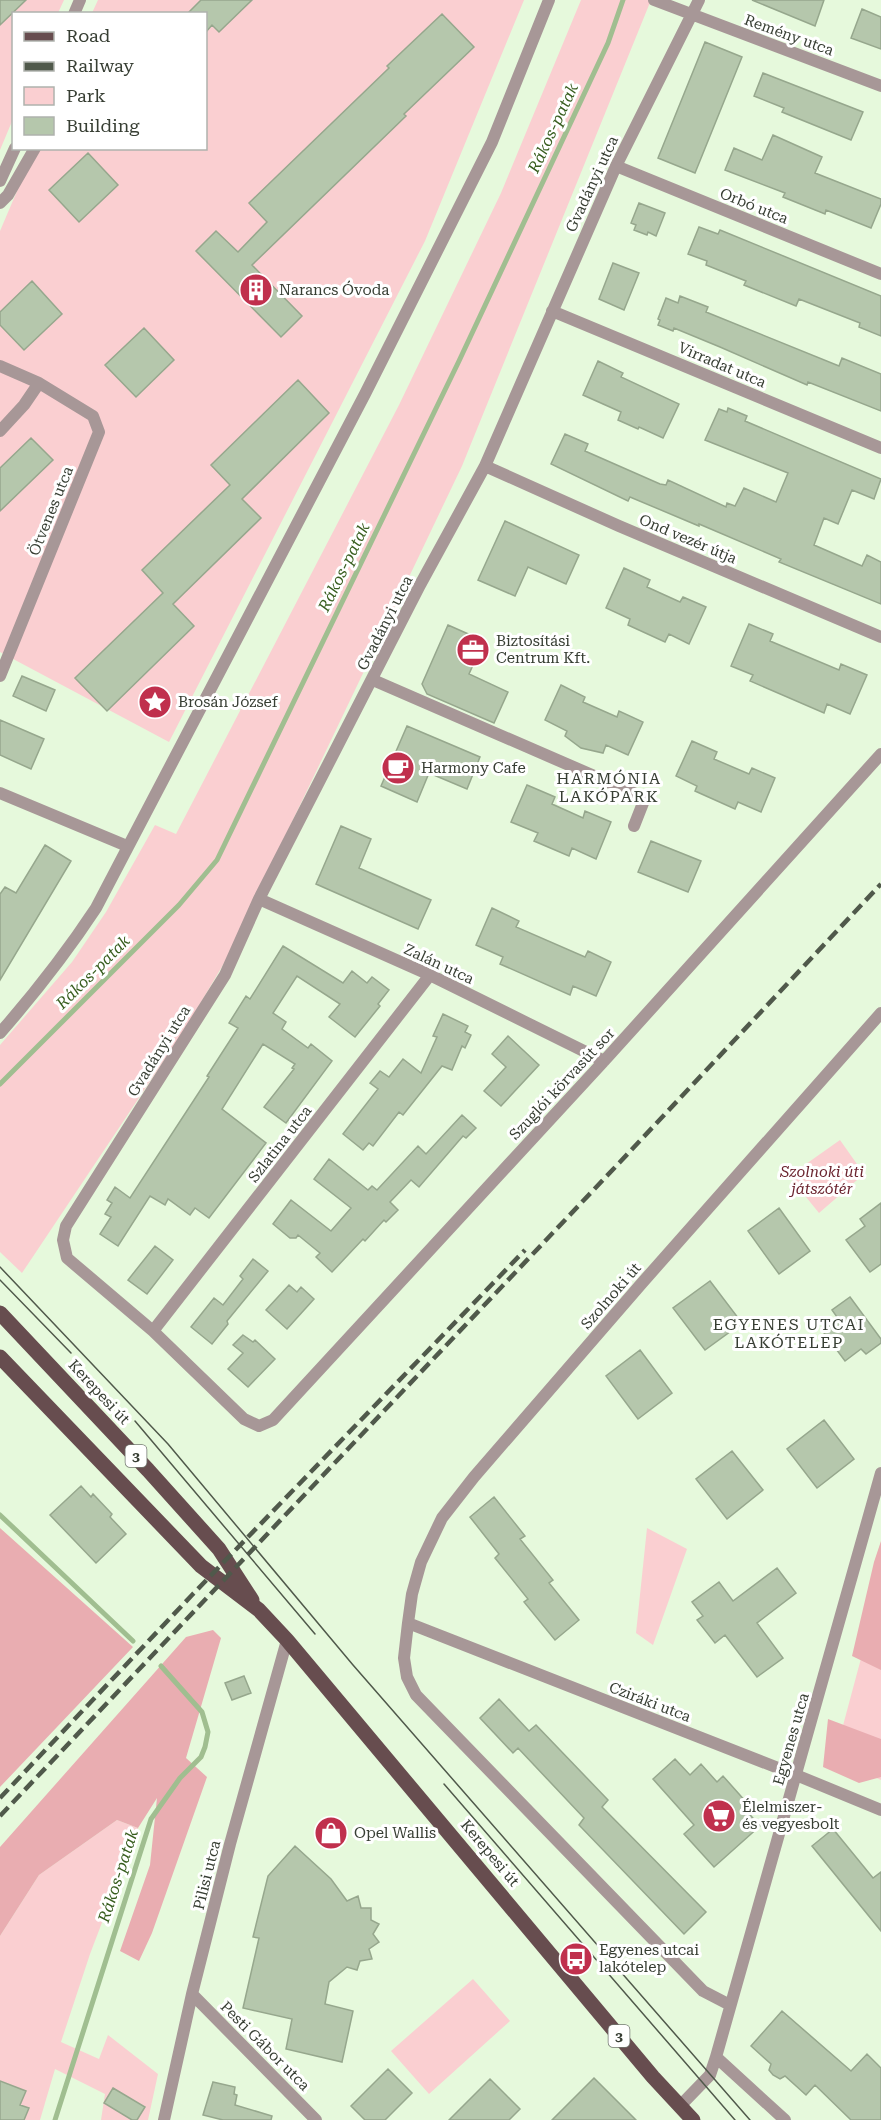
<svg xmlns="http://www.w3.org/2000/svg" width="881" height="2120" font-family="'Roboto Serif',serif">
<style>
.green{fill:#facfd1}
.forest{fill:#e9adb1}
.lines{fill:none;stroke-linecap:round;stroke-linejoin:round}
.stream{stroke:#a0be90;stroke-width:5}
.building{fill:#b5c7ac;stroke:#96a78d;stroke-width:1.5}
.minor{stroke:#a79797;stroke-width:12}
.tertiary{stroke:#a79797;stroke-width:12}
.primary{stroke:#674d4f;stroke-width:15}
.tram{stroke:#50594b;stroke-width:1.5}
.rail{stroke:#50594b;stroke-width:4.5;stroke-dasharray:12 6;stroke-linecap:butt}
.labels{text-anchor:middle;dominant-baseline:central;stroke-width:6;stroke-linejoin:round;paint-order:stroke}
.shield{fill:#fff;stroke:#737870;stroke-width:1.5}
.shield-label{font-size:14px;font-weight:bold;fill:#373e33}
.street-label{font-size:15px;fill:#373e33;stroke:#fff}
.poi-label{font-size:15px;fill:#373e33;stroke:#fff;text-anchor:start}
.park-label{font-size:15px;font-style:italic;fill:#6b242f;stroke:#fff}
.water-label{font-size:16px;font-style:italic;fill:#385e1f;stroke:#fff}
.neighbourhood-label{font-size:16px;letter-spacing:1.5px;fill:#373e33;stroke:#fff}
</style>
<rect width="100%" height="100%" fill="#e6f9dc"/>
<path class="green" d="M0,0H64L58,13L14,14L13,119L0,150Z
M98,0H524L425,241L169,742L0,652V231L35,149L206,148V14L92,13Z
M581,0H651L462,466L227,958L187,1026L22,1273L0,1252V1045L72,962L106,912L155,825L176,834L399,405L501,193Z
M840,1140L864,1174L819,1213L789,1176Z
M647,1528L687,1549L653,1645L636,1633Z
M881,1584V1780L834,1759Z
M117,1820L138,1828L90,1954L61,2042L99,2059L108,2035L158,2074L148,2120H101L105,2094L55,2069L40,2120H0V1936L39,1875Z
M473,1979L510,2021L429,2094L391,2051Z"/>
<path class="forest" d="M0,1528L133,1647L0,1787Z
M881,1541V1670L852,1656L874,1562Z
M213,1630L221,1638L186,1758L207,1777L152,1933L139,1961L120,1951L150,1865L157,1798L138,1828L117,1820L39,1875L0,1936V1847L186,1637Z
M828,1719L881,1739V1777L859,1783L823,1767Z"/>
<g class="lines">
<path class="stream" d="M0,1084L179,905L217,860L459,361L608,43L623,0
M0,1515L133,1641
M55,2120L151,1819L180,1778L201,1757L205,1747L208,1732L202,1712L161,1666"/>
</g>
<path class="building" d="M0,0H26L0,25Z
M201,0H252L219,32L212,25L206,32V14H187Z
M752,0H824L815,26Z
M862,9L881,17V49L851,38Z
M442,14L474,47L404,114L406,116L252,265L302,316L281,337L196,251L216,231L238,252L267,222L249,203L389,68L387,66Z
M705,42L742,57L695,173L658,158Z
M763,73L863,112L851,140L782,112L784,108L754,96Z
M773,135L822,157L815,173L881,199V204L871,228L826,210L825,214L783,197L785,193L725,170L734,148L762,160Z
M88,153L118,185L79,222L49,190Z
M639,203L665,213L656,236L648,232L647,235L634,230L636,225L631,223Z
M699,227L718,234L720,230L881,296V336L859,327L860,323L799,299L796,306L744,285L746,281L706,265L707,261L688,254Z
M613,263L639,273L624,310L599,299Z
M32,281L62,314L24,350L0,325V312Z
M680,296L708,307L706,312L839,366L842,358L881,374V411L808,382L807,385L720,347L674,328L673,331L658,325L660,320L658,319L666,298L678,303Z
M144,328L174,360L136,397L105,365Z
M598,361L623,373L621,377L679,404L663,438L639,427L638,429L618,420L621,412L583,395Z
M298,380L329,413L242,499L261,518L173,604L194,626L107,711L75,678L163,593L142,570L230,485L211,465Z
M728,408L747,416L745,421L881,479L874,499L852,490L838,524L824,518L814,545L862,566L867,555L881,562V604L779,562L781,559L699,524V526L630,497L628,501L551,464L565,434L588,444L585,451L660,484L666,485L668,480L726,507L727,503L735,506L744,488L776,502L788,473L705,440L719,409L727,412Z
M31,438L53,460L0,511V468Z
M505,521L579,555L566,584L528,567L515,596L478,580Z
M624,568L650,580L647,587L680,602L683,597L706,607L689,644L669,634L665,642L628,625L630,619L606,608Z
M749,624L773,634L770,641L839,670L841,664L867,675L850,714L827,704L824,713L750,681L753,675L731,666Z
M448,625L484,641L469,674L508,692L494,723L427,694L422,684Z
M22,676L55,690L46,711L13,696Z
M561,685L585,697L583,702L617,717L619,711L643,722L628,755L606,745L603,753L581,748L565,736L567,731L545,720Z
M0,720L44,739L31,769L0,755Z
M407,726L480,757L467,789L429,773L417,802L381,786Z
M692,741L717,752L714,759L749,774L752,768L775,778L761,812L738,802L735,809L695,791L697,786L676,776Z
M527,785L555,797L552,804L583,818L585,811L611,822L596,859L572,848L569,856L534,841L538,833L511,822Z
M341,826L371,839L359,868L431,900L418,929L316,884Z
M651,841L701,861L688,892L638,872Z
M45,845L71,861L0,980V894L5,887L16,893Z
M492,908L519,921L516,927L585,957L588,951L611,962L596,996L573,986L570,995L500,964L503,957L476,945Z
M283,946L343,983L352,971L367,983L372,977L389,990L378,1004L380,1006L355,1037L329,1017L340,1004L297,976L273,1013L286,1022L282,1029L308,1048L311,1044L332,1061L286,1123L264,1107L294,1069L292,1068L295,1064L263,1044L222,1109L266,1143L209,1218L195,1208L190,1215L168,1199L165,1205L150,1196L118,1246L100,1234L111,1217L105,1214L112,1203L107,1200L115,1187L130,1198L209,1077L207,1076L238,1028L229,1023L246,996L250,999Z
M443,1014L468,1026L465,1032L471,1035L465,1048L462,1046L452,1070L442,1066L403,1115L399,1112L373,1146L369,1143L363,1150L343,1134L378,1089L370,1083L380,1071L389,1077L403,1059L421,1073L437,1037L433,1036Z
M508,1036L539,1065L501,1106L484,1091L506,1067L492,1054Z
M462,1115L476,1128L466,1138L463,1136L419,1187L411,1180L390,1202L398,1210L386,1222L384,1220L365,1241L363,1239L332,1272L316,1257L320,1253L298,1235L296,1238H290L273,1224L291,1200L331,1231L351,1208L314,1179L329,1159L368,1190L372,1186L377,1190L418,1146L426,1154Z
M881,1203V1264L870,1272L846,1240L865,1226L860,1219Z
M779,1208L810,1251L779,1274L748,1231Z
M155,1246L173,1260L147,1294L128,1280Z
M253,1259L268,1271L227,1321L228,1324L212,1344L191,1327L214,1298L223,1305L243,1279L240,1276Z
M710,1281L742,1323L705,1350L673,1308Z
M289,1285L297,1292L301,1287L314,1299L287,1329L266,1310Z
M850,1297L881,1339V1343L866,1354L861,1349L845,1361L821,1329L837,1317L832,1310Z
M243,1335L253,1342L255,1340L275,1359L248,1387L228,1369L243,1353L233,1345Z
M640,1350L672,1393L638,1419L606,1376Z
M824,1420L854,1459L817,1488L787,1449Z
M732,1451L763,1490L727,1519L696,1479Z
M81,1486L91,1497L93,1494L112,1514L110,1517L126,1534L96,1563L50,1515Z
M494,1497L525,1536L520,1539L553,1580L549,1583L579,1620L555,1640L524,1602L528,1599L495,1558L499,1554L470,1517Z
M777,1568L796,1593L757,1623L783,1658L757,1677L725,1635L715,1643L697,1620L703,1616L692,1602L719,1582L733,1601Z
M244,1676L251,1693L232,1700L225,1683Z
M499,1699L529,1731L536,1725L608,1800L602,1807L706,1912L684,1934L579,1825L584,1818L518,1748L513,1753L480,1718Z
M675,1759L690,1775L701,1764L717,1782L723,1776L747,1803L743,1807L760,1826L714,1867L684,1834L694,1825L653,1779Z
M833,1829L873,1878L881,1872V1931L812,1846Z
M295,1846L331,1879L347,1901L358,1896L361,1908H371V1920L379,1924L373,1934L379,1942L369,1949L372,1959L360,1961L357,1970L347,1967L329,1982L325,2004L353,2011L342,2062L286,2049L292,2019L243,2008L259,1938L253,1937L268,1876Z
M782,2011L851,2071L867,2054L881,2068V2120H851L815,2085L806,2095L785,2076L780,2079L773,2075L769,2070L771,2064L751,2046Z
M388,2069L412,2093L385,2120H365L351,2106Z
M594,2078L636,2120H552Z
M490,2079L520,2109L509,2120H449Z
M0,2081L26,2091L20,2105L29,2108L24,2120H0Z
M213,2082L235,2087L234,2094L237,2095L235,2105L272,2116L271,2120H223L203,2115Z
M113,2088L145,2107L137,2120H132L104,2103Z"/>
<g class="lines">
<path class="minor" d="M654,0L881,86
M699,0L616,166L485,466L420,585L259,899L225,975L66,1226L63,1240L67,1258L153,1331L244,1419L259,1426L273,1420L604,1061L881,754
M616,166L881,274
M552,311L881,448
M0,366L39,383L93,416L99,432L0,676
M0,431L24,405L39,383
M485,466L619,526L881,637
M373,680L645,798L634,826
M0,793L127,846
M259,899L430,975L604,1061
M0,1033C35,993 67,952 96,908L365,394L492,142L549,0
M153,1331L430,975
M408,1623L796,1775L881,1810
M192,1994L316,2120
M730,2005L703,1991L416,1695L407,1677L404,1658L408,1623L412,1594L421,1562L442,1518L474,1477L642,1283L881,1013
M716,2057L785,2120
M680,2106L710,2075L716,2057L881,1473
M164,2120L192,1994L230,1844L287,1640"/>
<path class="tertiary" d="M74,14L80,0
M0,181L15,148
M0,203L8,195L35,148"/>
<path class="primary" d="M0,1313L148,1470L219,1549L252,1600
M0,1357L201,1566L259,1610L287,1640L653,2077L693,2120"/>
<path class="tram" d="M0,1267L168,1444L353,1665L750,2120
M0,1280L71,1353
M135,1421L315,1634
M444,1784L735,2120"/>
<path class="rail" d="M0,1798L192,1595L525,1250
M0,1816L620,1162L881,884"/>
</g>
<defs>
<g id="building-disc" transform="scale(1.725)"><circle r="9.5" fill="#c0304d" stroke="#fff"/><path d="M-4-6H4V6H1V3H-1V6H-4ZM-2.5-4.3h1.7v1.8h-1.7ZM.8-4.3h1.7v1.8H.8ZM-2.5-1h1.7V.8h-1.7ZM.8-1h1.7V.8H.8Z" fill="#fff"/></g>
<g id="office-disc" transform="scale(1.725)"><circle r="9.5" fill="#c0304d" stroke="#fff"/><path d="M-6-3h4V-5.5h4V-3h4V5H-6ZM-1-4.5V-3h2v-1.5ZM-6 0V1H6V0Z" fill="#fff"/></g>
<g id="sight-disc" transform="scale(1.725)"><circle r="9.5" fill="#c0304d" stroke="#fff"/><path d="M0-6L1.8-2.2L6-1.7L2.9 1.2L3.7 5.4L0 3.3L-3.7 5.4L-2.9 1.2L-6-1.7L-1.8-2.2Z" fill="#fff"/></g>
<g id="cafe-disc" transform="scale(1.725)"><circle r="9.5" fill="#c0304d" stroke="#fff"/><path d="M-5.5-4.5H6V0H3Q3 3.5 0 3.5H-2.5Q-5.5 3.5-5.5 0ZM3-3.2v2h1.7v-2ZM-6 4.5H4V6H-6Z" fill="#fff"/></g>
<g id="supermarket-disc" transform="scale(1.725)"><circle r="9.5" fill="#c0304d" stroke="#fff"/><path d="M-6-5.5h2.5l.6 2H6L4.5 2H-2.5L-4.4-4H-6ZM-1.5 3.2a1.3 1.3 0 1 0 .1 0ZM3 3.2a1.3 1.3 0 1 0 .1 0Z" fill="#fff"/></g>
<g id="shop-disc" transform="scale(1.725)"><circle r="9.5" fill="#c0304d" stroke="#fff"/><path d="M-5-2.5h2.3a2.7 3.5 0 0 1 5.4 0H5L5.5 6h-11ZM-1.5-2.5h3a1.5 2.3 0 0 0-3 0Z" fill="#fff"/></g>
<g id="bus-disc" transform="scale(1.725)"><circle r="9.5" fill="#c0304d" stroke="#fff"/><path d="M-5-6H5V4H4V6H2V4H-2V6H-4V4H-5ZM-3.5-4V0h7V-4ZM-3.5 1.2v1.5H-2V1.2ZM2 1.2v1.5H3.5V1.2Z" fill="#fff"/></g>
</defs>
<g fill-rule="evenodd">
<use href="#building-disc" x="256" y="290"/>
<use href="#office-disc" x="473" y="650"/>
<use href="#sight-disc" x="155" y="702"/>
<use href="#cafe-disc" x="398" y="768"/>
<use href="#supermarket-disc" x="719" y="1816"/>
<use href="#shop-disc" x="331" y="1833"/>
<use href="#bus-disc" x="576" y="1959"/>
</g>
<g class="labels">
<g class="shield">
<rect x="125.5" y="1445" width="21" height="22" rx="4.5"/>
<rect x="608.5" y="2025" width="21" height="22" rx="4.5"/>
</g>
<g class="shield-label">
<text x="136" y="1456">3</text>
<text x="619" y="2036">3</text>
</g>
<g class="street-label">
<text transform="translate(789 35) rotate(20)">Remény utca</text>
<text transform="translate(592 184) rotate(-65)">Gvadányi utca</text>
<text transform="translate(754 206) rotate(22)">Orbó utca</text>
<text transform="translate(722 365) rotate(23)">Virradat utca</text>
<text transform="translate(51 511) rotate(-68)">Ötvenes utca</text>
<text transform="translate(688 539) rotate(23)">Ond vezér útja</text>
<text transform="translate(385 623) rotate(-63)">Gvadányi utca</text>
<text transform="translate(439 964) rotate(25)">Zalán utca</text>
<text transform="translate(159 1051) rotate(-58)">Gvadányi utca</text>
<text transform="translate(562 1084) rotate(-47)">Szuglói körvasút sor</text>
<text transform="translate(280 1144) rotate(-52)">Szlatina utca</text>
<text transform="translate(611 1296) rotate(-49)">Szolnoki út</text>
<text transform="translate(99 1392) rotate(47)">Kerepesi út</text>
<text transform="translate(650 1702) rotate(21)">Cziráki utca</text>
<text transform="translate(791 1739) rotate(-74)">Egyenes utca</text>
<text transform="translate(490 1853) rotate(50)">Kerepesi út</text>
<text transform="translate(207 1875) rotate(-76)">Pilisi utca</text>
<text transform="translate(265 2046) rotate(45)">Pesti Gábor utca</text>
</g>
<g class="poi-label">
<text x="279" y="290">Narancs Óvoda</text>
<text x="496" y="641">Biztosítási<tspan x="496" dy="17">Centrum Kft.</tspan></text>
<text x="178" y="702">Brosán József</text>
<text x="421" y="768">Harmony Cafe</text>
<text x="742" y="1807">Élelmiszer-<tspan x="742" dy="17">és vegyesbolt</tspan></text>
<text x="354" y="1833">Opel Wallis</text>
<text x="599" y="1950">Egyenes utcai<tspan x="599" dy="17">lakótelep</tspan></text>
</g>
<g class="park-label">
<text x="822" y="1172">Szolnoki úti<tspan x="822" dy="17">játszótér</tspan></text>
</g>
<g class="water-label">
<text transform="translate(553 128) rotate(-65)">Rákos-patak</text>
<text transform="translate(344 567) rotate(-64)">Rákos-patak</text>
<text transform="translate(93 972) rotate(-45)">Rákos-patak</text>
<text transform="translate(118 1876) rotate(-72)">Rákos-patak</text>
</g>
<g class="neighbourhood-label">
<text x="609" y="778">HARMÓNIA<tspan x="609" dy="18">LAKÓPARK</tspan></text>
<text x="789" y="1324">EGYENES UTCAI<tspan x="789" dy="18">LAKÓTELEP</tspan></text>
</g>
</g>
<rect x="12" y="12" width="195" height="138" fill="#ffffff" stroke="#afb2ad" stroke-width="1.5"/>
<rect x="24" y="32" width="30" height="9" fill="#674d4f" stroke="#afb2ad" stroke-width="1.5"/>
<text x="66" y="42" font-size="18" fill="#373e33">Road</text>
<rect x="24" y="62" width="30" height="9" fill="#50594b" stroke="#afb2ad" stroke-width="1.5"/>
<text x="66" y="72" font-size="18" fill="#373e33">Railway</text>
<rect x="24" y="87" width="30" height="18" fill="#facfd1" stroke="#afb2ad" stroke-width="1.5"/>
<text x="66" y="102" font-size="18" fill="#373e33">Park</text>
<rect x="24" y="117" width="30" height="18" fill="#b5c7ac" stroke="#afb2ad" stroke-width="1.5"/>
<text x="66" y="132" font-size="18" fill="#373e33">Building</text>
</svg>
